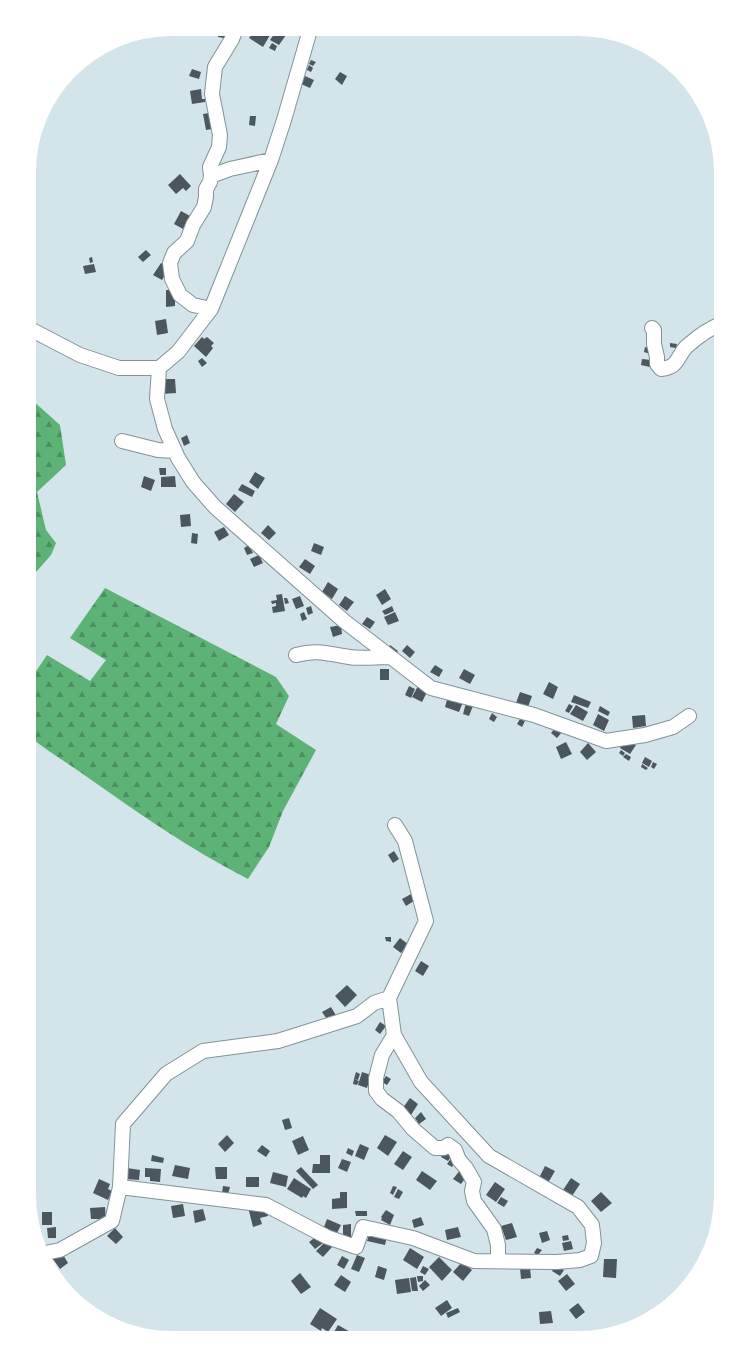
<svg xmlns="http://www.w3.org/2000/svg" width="750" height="1367" font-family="'Sofia Sans Condensed',sans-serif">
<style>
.forest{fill:url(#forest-firs)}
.building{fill:#4b565f}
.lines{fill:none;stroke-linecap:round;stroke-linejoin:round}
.minor-casing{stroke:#819397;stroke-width:16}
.minor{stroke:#fff;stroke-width:14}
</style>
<defs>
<pattern id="forest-firs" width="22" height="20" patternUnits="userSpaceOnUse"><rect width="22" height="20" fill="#5db275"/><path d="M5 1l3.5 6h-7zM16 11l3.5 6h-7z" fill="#4b8f5f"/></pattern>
</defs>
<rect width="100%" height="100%" fill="#d3e5ea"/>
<path class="forest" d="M30,396L31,399L60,425L66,465L37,492L46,530L56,543L51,555L30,579Z
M105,588L276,677L289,696L276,724L316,750L283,811L269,847L248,879C189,849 134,810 80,772C63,760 46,750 30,737V680L47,655L90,681L106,660L70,638Z"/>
<path class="building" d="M194,29H211L209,34Z
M219,29H229V39L218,37Z
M255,30H273L263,47L249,38Z
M277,30L286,35L279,45L270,40Z
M272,43L277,46L275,51L269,48Z
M311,60L316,62L313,66L309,64Z
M309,65L313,68L311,72L307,70Z
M192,69L201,72L199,79L189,76Z
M340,72L347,76L342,85L335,79Z
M305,76L314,80L310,88L301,84Z
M201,89L202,99H205V102L192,104L190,91Z
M215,112L218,128L206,130L203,114Z
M250,116H256L255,126L249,125Z
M180,174L191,186L186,191L183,188L176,194L168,185Z
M181,211L190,216L183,229L174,224Z
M146,250L151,255L143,262L138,257Z
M92,257L93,262L90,263L89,258Z
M161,263L169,269L162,280L153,275Z
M94,264L96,272L85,274L83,266Z
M166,290H175V306L166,307Z
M166,319L168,333L157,335L155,321Z
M202,337L204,339L207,337L214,343L211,346L213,348L206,357L194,346Z
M670,343L677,344L676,348L670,347Z
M645,347L651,349L650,354L644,352Z
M202,358L207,363L202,367L198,361Z
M642,359L651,360L650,367L641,365Z
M165,379H175L176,393L162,394Z
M187,435L190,443L184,446L181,438Z
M159,468H166V475H160Z
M255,472L265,478L258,489L249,482Z
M144,476L155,480L151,491L141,487Z
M175,476L176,487H161V477Z
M242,484L255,491L252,497L238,490Z
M234,494L244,502L235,512L226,504Z
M190,514L191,526L181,527L180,515Z
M268,525L276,533L269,540L261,533Z
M224,527L229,535L219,541L214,532Z
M192,533L198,534L197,544L191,543Z
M314,543L324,547L321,555L311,551Z
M249,545L253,553L247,555L244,548Z
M259,555L263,563L254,567L250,559Z
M305,559L315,566L310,574L299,567Z
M328,582L338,589L332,599L322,592Z
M385,589L391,599L382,605L376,595Z
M282,594L285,611L273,613L272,607L276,606V603L272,604L271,601L277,600L276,595Z
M300,596L304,606L296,609L292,599Z
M345,596L354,602L347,611L339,605Z
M284,598H287L289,603L285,604Z
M311,606L313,613L308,615L306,608Z
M392,606L394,611L385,615L382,611Z
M304,612L307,619L302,621L300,614Z
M395,612L399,621L388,625L384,617Z
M367,617L375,622L370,629L362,624Z
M341,625L342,634L333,637L330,627Z
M390,645L398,651L395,656L387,650Z
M407,645L415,652L410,658L402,651Z
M435,665L443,670L439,677L430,672Z
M380,669H389V680H380Z
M464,669L475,675L470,684L459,678Z
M549,682L558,687L553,699L543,694Z
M409,686L415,689L411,698L405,695Z
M418,686L428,690L422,702L412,697Z
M520,692L532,696L528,707L516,703Z
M574,695L591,702L588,708L571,702Z
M448,696L463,702L459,712L445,707Z
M466,703L473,706L469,716L463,714Z
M569,704L573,706L569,713L565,711Z
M576,705L588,712L583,721L570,714Z
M600,706L610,712L608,716L598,711Z
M492,713L497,717L494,722L489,719Z
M598,714L609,720L604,731L593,725Z
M645,715L646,726L633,728L632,716Z
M520,719L525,721L522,727L517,724Z
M556,727L562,732L557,738L551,733Z
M625,739L636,745L630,754L620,748Z
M566,742L572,754L561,759L556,747Z
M588,743L596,752L587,760L580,752Z
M621,750L625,753L623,756L619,753Z
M626,754L631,757L629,761L623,757Z
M645,757L652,761L649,767L642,763Z
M653,762L657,764L654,769L651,767Z
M642,764L648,768L646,770L641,767Z
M394,851L399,859L393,863L388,855Z
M413,893L417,899L406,906L402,899Z
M385,937H391V942L386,941Z
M400,938L408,944L401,953L393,947Z
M421,961L429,966L423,976L415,971Z
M347,985L357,995L345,1007L335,996Z
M331,1007L337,1017L329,1022L322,1012Z
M380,1022L386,1026L380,1034L375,1030Z
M356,1072L360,1074L358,1080L354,1079Z
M362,1072L371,1075L367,1088L358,1085Z
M386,1076L391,1079L387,1085L382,1082Z
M354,1079L359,1081L357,1085L353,1084Z
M410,1098L418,1104L411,1115L402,1109Z
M421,1112L426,1119L419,1124L415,1118Z
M289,1118L292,1128L285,1130L282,1120Z
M227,1135L234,1143L225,1152L218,1144Z
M385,1135L397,1142L388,1156L377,1148Z
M303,1136L309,1150L298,1155L292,1141Z
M360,1144L369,1148L364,1160L355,1156Z
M262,1145L270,1151L266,1157L257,1151Z
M448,1147L455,1151L448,1161L441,1157Z
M348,1148L354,1151L352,1156L346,1153Z
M403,1151L412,1157L403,1170L394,1164Z
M152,1155L164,1158L163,1163L151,1161Z
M320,1155H330V1173H312L313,1164H320Z
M452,1157L456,1160L452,1167L447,1164Z
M342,1159L351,1162L347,1172L338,1168Z
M175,1165L190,1168L188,1179L172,1176Z
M545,1166L555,1171L548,1183L539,1178Z
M215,1167H227V1179H216Z
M301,1167L318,1185L313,1189L296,1171Z
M127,1168L140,1170L139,1180L125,1179Z
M145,1168L161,1169L160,1182L150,1181V1177H145Z
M461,1169L468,1175L461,1184L453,1179Z
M422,1171L437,1181L430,1190L416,1180Z
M273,1172L288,1176L286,1187L270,1183Z
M246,1177H259V1187H246Z
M294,1178L311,1189L306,1198L303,1196L302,1198L287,1189Z
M571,1178L580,1184L572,1196L563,1190Z
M99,1179L110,1184L108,1189L112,1191L108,1200L93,1193Z
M495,1182L505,1189L496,1202L486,1195Z
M223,1186L230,1187L228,1194L222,1193Z
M393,1186L397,1187L393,1195L390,1193Z
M398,1189L403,1192L399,1199L394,1197Z
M340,1192H347V1208L332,1209V1199L340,1198Z
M601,1192L612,1203L601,1212L591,1201Z
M501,1197L508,1201L504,1207L497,1203Z
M183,1204L185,1216L173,1218L171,1206Z
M105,1207L106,1219H91L90,1208Z
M266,1207L268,1216L260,1218L262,1224L253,1227L249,1211Z
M203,1209L206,1220L195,1223L193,1211Z
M386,1210L394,1215L390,1225L381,1220L382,1218L381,1217Z
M355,1211H367V1216H356Z
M42,1212H52V1225H42Z
M421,1217L424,1225L414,1228L412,1220Z
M327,1219L341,1225L337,1233L324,1227Z
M512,1223L517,1237L506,1240L501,1226Z
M351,1224V1237H343V1225Z
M56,1227V1238H48L47,1228Z
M458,1227L461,1237L447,1240L445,1230Z
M115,1228L123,1237L116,1244L107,1236Z
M547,1231L550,1240L542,1243L539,1233Z
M370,1232L387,1236L385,1245L367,1241Z
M568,1235L569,1240L563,1241L562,1236Z
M317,1236L323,1243L315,1249L309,1242Z
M326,1241L332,1247L323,1257L316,1251Z
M571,1241L573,1249L564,1251L562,1243Z
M410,1248L424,1257L417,1269L403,1260Z
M537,1248L542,1250L538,1255L534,1253Z
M62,1253L68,1263L60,1269L53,1259Z
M357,1255L365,1258L359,1272L351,1269Z
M342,1256L349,1260L344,1269L337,1265Z
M439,1257L452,1270L442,1281L429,1267Z
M604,1259H617L616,1278L603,1277Z
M462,1262L472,1270L463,1281L453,1272Z
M556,1265L564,1270L560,1276L552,1271Z
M378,1266L387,1269L384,1280L375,1277Z
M423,1266L429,1269L425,1275L420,1272Z
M530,1267L531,1278L521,1279L520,1268Z
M300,1273L311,1287L301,1294L291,1281Z
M567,1274L575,1284L566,1291L558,1281Z
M341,1275L351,1282L345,1292L334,1285Z
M417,1276H423V1281L418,1282Z
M416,1277L418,1291H412L410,1278Z
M409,1278L411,1292L397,1294L395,1280Z
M425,1280L430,1285L423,1291L419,1286Z
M447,1300L452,1308L441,1316L435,1308Z
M578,1303L585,1312L576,1319L569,1310Z
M320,1308L337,1319L328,1332L322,1328L321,1331L310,1324Z
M458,1308L460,1312L448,1318L446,1313Z
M551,1311L553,1323L540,1324L539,1312Z
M338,1325L352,1333L349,1337H331Z"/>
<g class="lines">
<g class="minor-casing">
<path id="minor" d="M211,176L210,167L219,147L220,135L212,94L215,67L232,39L236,29
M211,309L193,305L180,295L172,279L170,263L174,253L187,241L193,225L204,207L206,197V189L210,182L211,176L230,169L271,160
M652,328L654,330V344L657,357V364L661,369C679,367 676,358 686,347C695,339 710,328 721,324
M30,329L80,355L119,368H159L178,352L211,309L271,160L284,120L310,30
M159,368L157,399L165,429L178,458L193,482L215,507L344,621L431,688L534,715L606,741L645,735L673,727L689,716
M122,441L158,450L175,451
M296,655C318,649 328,654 349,657C362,659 376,657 390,657
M394,1035L382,1055L376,1078V1091L382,1099L398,1111L413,1129L435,1148H444L448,1145L455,1150L459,1160L466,1168L474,1182L472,1191L474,1201L494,1229L498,1245V1261
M120,1187L266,1205L327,1237L356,1247L363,1227L413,1238L474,1261L557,1262L580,1260L591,1256L594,1243L592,1225L578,1207L489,1156L421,1082L394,1035L389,998
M45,1253L60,1250L112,1221L120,1187L123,1124L166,1074L203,1051L278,1041L357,1016L374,1003L389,998L426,921L405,841L395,825"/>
</g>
<use href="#minor" class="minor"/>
</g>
<path d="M0 0H750V1367H0ZM172 36H578A136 136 0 0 1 714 172V1195A136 136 0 0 1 578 1331H172A136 136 0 0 1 36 1195V172A136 136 0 0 1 172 36Z" fill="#fff" fill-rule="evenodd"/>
</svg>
